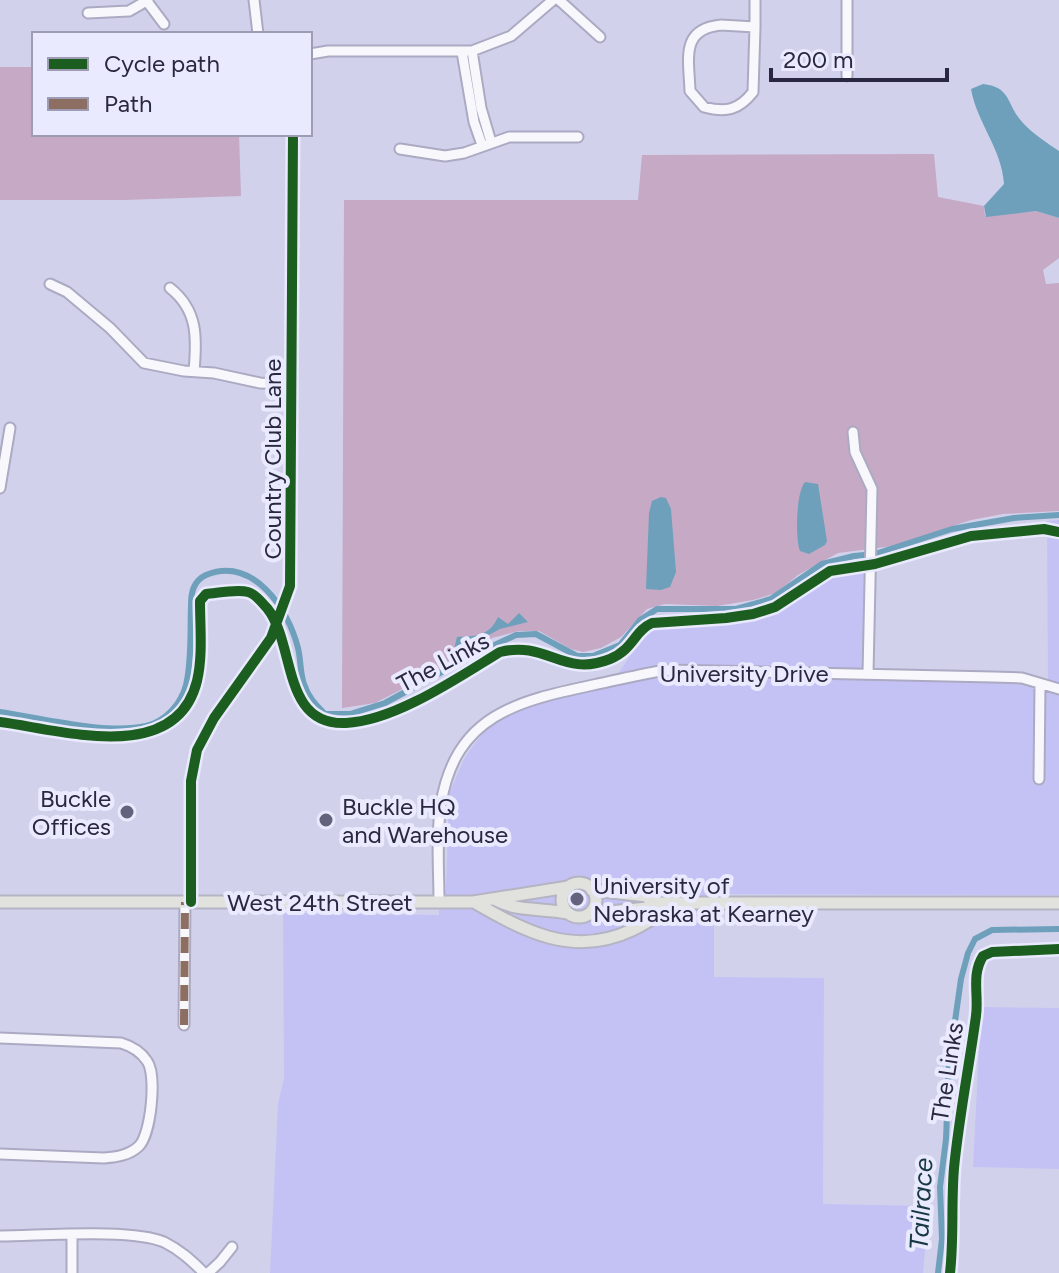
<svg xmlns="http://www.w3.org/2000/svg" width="1059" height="1273" font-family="Figtree,sans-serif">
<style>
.built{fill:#c4c2f5}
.green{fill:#c5a9c5}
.water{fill:#6fa0bb}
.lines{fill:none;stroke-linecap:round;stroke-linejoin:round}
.canal{stroke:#6fa0bb;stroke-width:6}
.minor-casing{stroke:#abaac2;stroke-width:13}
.major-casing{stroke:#b4b4c3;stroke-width:15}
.minor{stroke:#f8f8fc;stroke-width:9}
.major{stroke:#e1e1de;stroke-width:11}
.quiet{stroke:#8d6e63;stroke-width:8;stroke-dasharray:16 8;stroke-linecap:butt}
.cycleway-casing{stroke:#eaeafe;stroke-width:15}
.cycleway{stroke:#1b5e20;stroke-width:10}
.poi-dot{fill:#64637d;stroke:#eaeafe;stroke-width:3}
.labels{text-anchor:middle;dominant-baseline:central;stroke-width:8;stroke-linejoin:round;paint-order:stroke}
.street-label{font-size:24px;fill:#2a2841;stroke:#eaeafe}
.poi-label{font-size:24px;fill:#2a2841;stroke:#eaeafe;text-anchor:start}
.water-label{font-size:26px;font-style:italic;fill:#173844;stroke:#eaeafe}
</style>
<rect width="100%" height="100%" fill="#d1d1ec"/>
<path class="built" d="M1059,520V895L714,894V977L824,978L823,1204L929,1206L923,1273H270L278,1104L284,1078L283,913L439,915V902L446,889L449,794L464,759L473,746L485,731L501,719L525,706L610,686L635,648L654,625L751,616L777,607L833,573L868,565L865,677L1004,681L1048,688L1047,521Z
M981,1007L1059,1008V1169L973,1167Z"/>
<path class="green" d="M0,67H34V134H239L241,196L124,200H0Z
M934,154L938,197L984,206L985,216L1036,211L1059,218V258L1043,270L1046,284L1059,283V511L1003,514L971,520L893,546L838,553L798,575L776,593L753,600L717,606L665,604L647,609L621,637L601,648L583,652L571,649L539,631H519L492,638L453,663L375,703L342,708L344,200H638L642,155Z"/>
<path class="water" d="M983,84C1012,87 1006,105 1023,123C1033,134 1046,142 1059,151V218L1036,211L986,217L984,206L1004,184C1002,149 977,123 971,89Z
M805,482L818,484L827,541L825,545L809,554L800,551C795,539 796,492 805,482Z
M661,497L666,498L671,509L676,572L670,587L661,590L646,589L649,513L652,501Z
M519,613L528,622L500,629L457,652L454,649L457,637C475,636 489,637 498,617L508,624Z"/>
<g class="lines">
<path class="canal" d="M0,712C40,718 108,735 146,726C166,721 181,704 186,685C192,660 190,630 191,605C191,593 193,581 206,575C253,556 288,608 298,648C301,660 300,673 304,684C308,697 316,705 325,714H350L385,703L473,655L516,635L536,634L577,656H593L620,645L640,620L657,609H736L771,599L822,564L854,556L875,554L952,529L1014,518L1059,515
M938,1273L942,1239L940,1187L946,1139L949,1063L961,979L968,953L975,939L992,930L1059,929"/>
<g class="minor-casing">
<path id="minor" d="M146,0L164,24
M254,0L258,34
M559,0L600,37
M88,13L129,11L148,0
M721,25L755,27L753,92C739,110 726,113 704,107L690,91C689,59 680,29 721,25Z
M755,27V0
M472,51L481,108L491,142
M462,52L474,122L482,145
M310,54L328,51H472L511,36L553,0
M847,76V0
M400,149L445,156L464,153L509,137H578
M50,284L67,292L110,328L144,363L184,371L214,373L260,383L291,384
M170,288C198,310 197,338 194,371
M853,432L855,452L872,489L868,674
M0,488L10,428
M1039,779L1040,684
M191,902V781L197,750L214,718L271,638L290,586L293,134
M439,902C439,870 436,835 441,804C455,715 518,701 593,685C618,680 641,674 666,670L993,677L1022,678L1059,689
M184,1025L185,902
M0,1038L121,1043C131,1046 141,1052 147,1061C157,1075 151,1134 139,1146C130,1155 117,1157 104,1158L0,1154
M72,1235V1273
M0,1236C39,1236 132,1228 164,1242C180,1250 191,1260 204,1273
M208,1273L220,1262L232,1247"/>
</g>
<g class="major-casing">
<path id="major" d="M562 900a17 17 0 1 1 34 0a17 17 0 1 1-34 0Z
M592,890L647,896L652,903
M496,900C518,912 544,908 567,913
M0,902H473L568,887
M474,902C524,931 573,958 632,930C647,923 661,913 675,904
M590,914L647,908L652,903H1059"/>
</g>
<use href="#minor" class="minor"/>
<use href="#major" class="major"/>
<path class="quiet" d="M184,1025L185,902"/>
<g class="cycleway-casing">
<path id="cycleway" d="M0,722C62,730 176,766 197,681C203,656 200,627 200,601L206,594C218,593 237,589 248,592C256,594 262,603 267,608C296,644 281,726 346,723C395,721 459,677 500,652C547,640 563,678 610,659C634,649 634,631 652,623L726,618L753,614L775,607L830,571L875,564L971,536L1044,529L1059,532
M191,902V781L197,750L214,718L271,638L290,586L293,134
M950,1273C954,1238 951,1204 954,1168C959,1117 969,1067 976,1016C979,995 971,975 983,956L992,952L1059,949"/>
</g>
<use href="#cycleway" class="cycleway"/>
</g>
<g class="poi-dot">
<circle cx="127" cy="812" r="8"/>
<circle cx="326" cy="820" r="8"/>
<circle cx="577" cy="899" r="8"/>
</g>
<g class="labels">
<g class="street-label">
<text transform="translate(272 459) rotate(-90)">Country Club Lane</text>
<text transform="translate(443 662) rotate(-28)">The Links</text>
<text x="744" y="673">University Drive</text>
<text x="320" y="902">West 24th Street</text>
<text transform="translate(947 1072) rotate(-81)">The Links</text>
</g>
<g class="poi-label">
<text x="111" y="798" text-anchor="end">Buckle<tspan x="111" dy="28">Offices</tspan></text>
<text x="342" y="806">Buckle HQ<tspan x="342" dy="28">and Warehouse</tspan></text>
<text x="593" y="885">University of<tspan x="593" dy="28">Nebraska at Kearney</tspan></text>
</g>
<g class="water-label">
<text transform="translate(921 1204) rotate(-87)">Tailrace</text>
</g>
</g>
<rect x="32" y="32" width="280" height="104" fill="#eaeafe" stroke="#9d9cb2" stroke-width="2"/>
<rect x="48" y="58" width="40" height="12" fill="#1b5e20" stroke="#9d9cb2" stroke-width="2"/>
<text x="104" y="72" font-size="24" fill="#2a2841">Cycle path</text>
<rect x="48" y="98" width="40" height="12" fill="#8d6e63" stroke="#9d9cb2" stroke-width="2"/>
<text x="104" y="112" font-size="24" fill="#2a2841">Path</text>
<path d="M771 68v12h176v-12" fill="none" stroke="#2a2841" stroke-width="4"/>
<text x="783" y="68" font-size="24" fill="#2a2841" stroke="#eaeafe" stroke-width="6" paint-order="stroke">200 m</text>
</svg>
